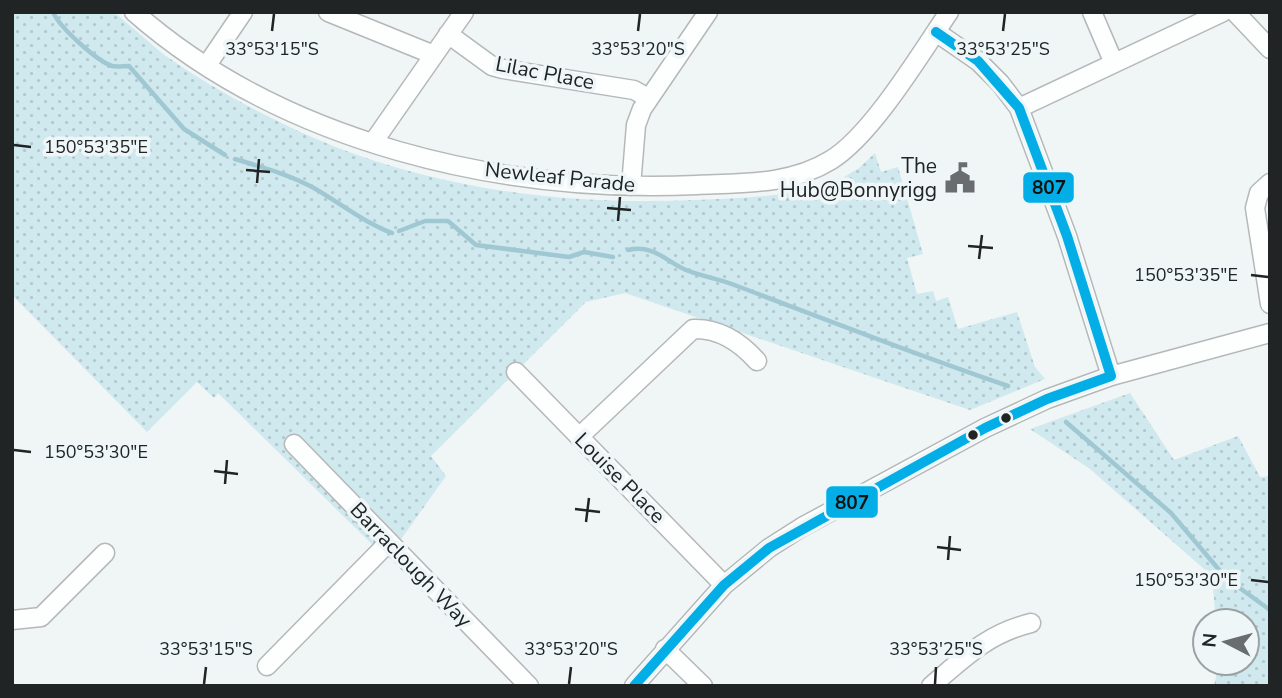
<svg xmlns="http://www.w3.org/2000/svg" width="1282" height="698" font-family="'Nunito Sans',sans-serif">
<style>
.park{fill:url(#park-dots)}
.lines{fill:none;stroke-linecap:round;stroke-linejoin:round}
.stream{stroke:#a0c8d2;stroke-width:4.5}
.minor-casing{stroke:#b5b8b8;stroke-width:21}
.minor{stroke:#fdfefe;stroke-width:18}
.bus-1-casing{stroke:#eef6f8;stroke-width:16}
.bus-1{stroke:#02aee5;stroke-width:10}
.ticks{fill:none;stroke:#212425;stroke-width:2.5}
.bus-dot{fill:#212425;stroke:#eef6f8;stroke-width:2.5}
.labels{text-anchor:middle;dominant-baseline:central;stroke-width:7;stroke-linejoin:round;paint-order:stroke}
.street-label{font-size:21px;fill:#212425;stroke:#eef6f8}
.poi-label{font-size:21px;fill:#212425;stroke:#eef6f8;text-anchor:end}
.ticks-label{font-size:18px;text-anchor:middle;fill:#212425;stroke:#eef6f8;stroke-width:7;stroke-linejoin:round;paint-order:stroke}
.line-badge{stroke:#eef6f8;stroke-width:2.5}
.pale-badge-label{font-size:19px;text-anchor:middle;font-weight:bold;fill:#111}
</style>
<defs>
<pattern id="park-dots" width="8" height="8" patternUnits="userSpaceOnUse" patternTransform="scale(1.75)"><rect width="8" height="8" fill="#d0e9ef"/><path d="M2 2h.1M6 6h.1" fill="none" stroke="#b2c8cd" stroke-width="1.8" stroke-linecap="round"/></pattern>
</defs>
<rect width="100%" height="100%" fill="#f0f5f6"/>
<path class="park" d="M12,12C30,12 101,8 113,12C119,15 155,48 166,56C206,84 249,108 294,129C420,188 559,206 696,200C739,198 780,198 821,184L824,189L859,168L875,153L881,172L898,167L923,254L907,258L917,294L933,291L936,301L948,297L958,329L1017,312L1035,367L1045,379L970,410L625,293L586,302L431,456L446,476L387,559L218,393L214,398L197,382L147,432L12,295Z
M1130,393L1174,460L1238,436L1260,477L1270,476V686H1214L1219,663H1247V621H1216L1212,576L1090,469L1030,429Z"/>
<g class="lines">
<path class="stream" d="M53,12C59,27 97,61 112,66C116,67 124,66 129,66L184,129L225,155
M235,159C261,167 288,174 312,187C339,202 363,222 392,233
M399,231L425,221H448L476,245L569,257L584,252L613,257
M628,250C654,244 665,261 686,270C703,277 721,279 737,286C827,320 916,355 1008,386
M1066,422L1171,513L1226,578L1270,610"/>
<g class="minor-casing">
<path id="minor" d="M134,12C283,143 502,194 697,185C742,183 791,185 831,160C872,135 921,53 949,12
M328,12L434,55
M1092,12L1113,61
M1235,12L1270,49
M936,32L978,61L1000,83L1019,108L1067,236L1111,376
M448,34L492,66L503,69L634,90L648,98
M207,65L243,12
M1019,108L1223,12
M374,141L464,12
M1270,183L1259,193L1255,208L1270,304
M631,186L636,125L642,109L708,12
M516,372L724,585
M579,437L693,329C719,328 741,343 757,361
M294,444L529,686
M12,620L41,617L105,553
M665,649L703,686
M267,666L389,542
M634,686L724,585L769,548L802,527L985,428L1047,399L1111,376L1270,333
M931,686C965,657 987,634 1031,623"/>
</g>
<use href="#minor" class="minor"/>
<g class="bus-1-casing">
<path id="bus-1" d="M936,32L978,61L1019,108L1067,236L1111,376
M634,686L724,585L769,548L985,428L1047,399L1111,376"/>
</g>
<use href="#bus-1" class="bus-1"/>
</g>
<path class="ticks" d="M272,31L274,14M638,31L640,14M1003,31L1005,14M14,145L31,147M246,170L270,172M257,183L259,159M607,208L631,210M618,221L620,197M968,246L993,248M979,259L982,235M1251,275L1268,277M14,450L31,452M214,471L238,474M225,484L227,460M575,509L600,512M586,522L589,498M937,547L961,550M948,560L950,536M1251,580L1268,582M204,684L206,667M569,684L571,667M935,684L936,667"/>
<defs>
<g id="civic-bare" transform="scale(2.415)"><path d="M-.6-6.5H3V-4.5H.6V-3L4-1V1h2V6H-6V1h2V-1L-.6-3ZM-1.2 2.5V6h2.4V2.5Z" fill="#696d6e" stroke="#eef6f8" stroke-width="2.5" paint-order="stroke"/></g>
</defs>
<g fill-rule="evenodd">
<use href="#civic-bare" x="960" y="178"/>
</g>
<g class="bus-dot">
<circle cx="1006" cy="418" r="6"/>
<circle cx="973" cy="435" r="6"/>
</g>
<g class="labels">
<g class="street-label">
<text transform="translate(545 73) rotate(11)">Lilac Place</text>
<text transform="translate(560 177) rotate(6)">Newleaf Parade</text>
<text transform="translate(620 478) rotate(45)">Louise Place</text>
<text transform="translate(411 565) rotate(46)">Barraclough Way</text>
</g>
<g class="poi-label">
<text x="937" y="166">The<tspan x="937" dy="24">Hub@Bonnyrigg</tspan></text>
</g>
</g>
<g class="ticks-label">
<text x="272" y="55">33°53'15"S</text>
<text x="638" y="55">33°53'20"S</text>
<text x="1003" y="55">33°53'25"S</text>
<text x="96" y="153">150°53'35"E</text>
<text x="1186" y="281">150°53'35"E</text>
<text x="96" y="458">150°53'30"E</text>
<text x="1186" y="586">150°53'30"E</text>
<text x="206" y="655">33°53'15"S</text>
<text x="571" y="655">33°53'20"S</text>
<text x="936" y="655">33°53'25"S</text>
</g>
<g class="line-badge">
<rect x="1022" y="171" width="53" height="33" rx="7" fill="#02aee5"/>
<rect x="825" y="485" width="54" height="34" rx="7" fill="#02aee5"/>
</g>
<g class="pale-badge-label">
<text x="1049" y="194">807</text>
<text x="852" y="509">807</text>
</g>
<rect width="1282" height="698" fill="none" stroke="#212425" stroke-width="28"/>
<g transform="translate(1226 642) rotate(276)"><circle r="33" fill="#eef6f8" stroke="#9ca2a4" stroke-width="2"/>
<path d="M0-5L12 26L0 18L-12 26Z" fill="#696d6e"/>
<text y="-10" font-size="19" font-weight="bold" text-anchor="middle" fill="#212425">N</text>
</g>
</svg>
